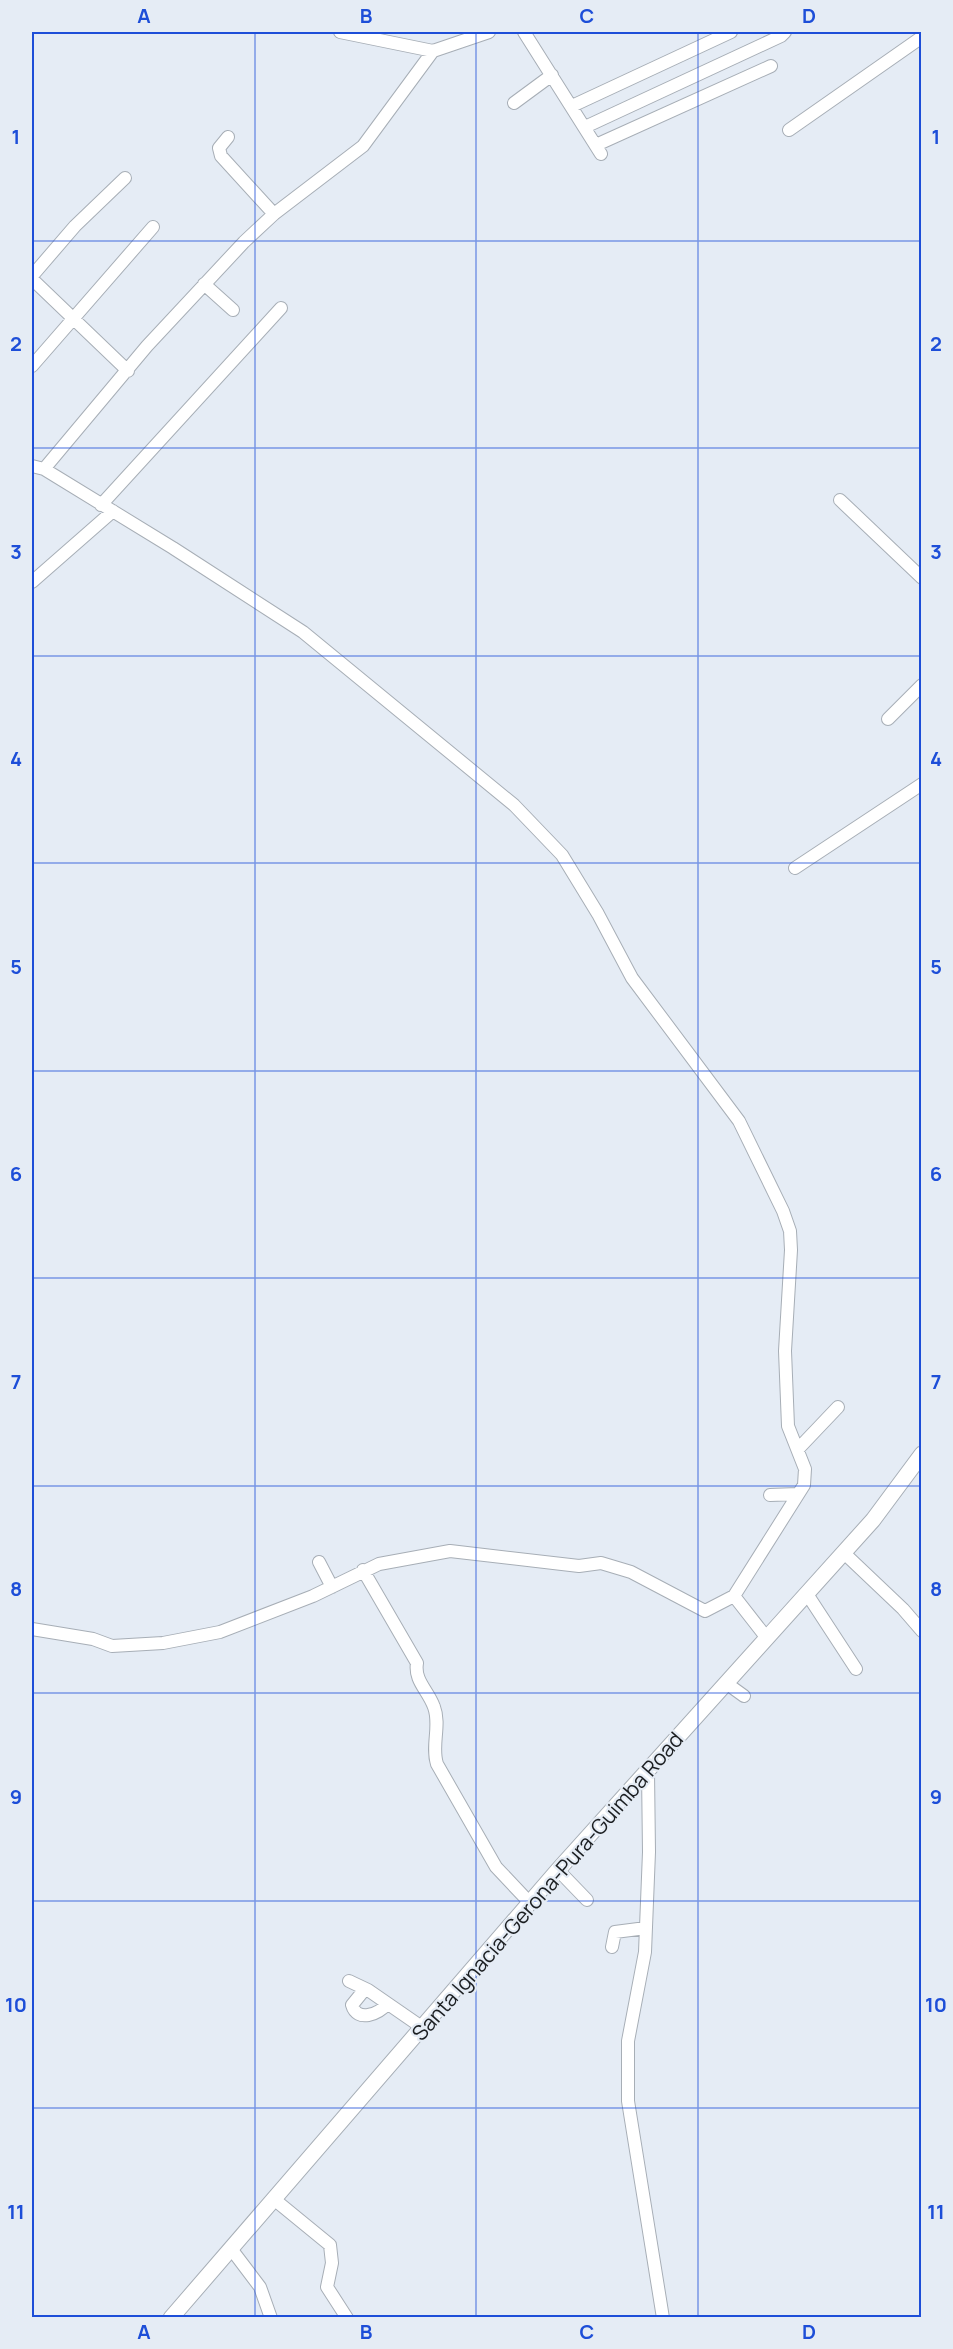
<svg xmlns="http://www.w3.org/2000/svg" width="953" height="2349" font-family="Manrope,sans-serif">
<style>
.lines{fill:none;stroke-linecap:round;stroke-linejoin:round}
.minor-casing{stroke:#a7aeb6;stroke-width:14}
.major-casing{stroke:#a7aeb6;stroke-width:17}
.minor{stroke:#fff;stroke-width:12}
.major{stroke:#fff;stroke-width:15}
.grid{fill:none;stroke:#1d4ed8;stroke-width:1.5;stroke-opacity:0.55}
.labels{text-anchor:middle;dominant-baseline:central;stroke-width:4.5;stroke-linejoin:round;paint-order:stroke}
.street-label{font-size:21px;fill:#1b1e21;stroke:#e5ecf5}
.neatline{fill:none;stroke:#1d4ed8;stroke-width:2}
.grid-label{font-size:20px;text-anchor:middle;font-weight:bold;fill:#1d4ed8}
</style>
<rect width="100%" height="100%" fill="#e5ecf5"/>
<g class="lines">
<g class="minor-casing">
<path id="minor" d="M340,32L433,51L489,32
M524,32L601,154
M514,103L552,75
M572,106L731,32
M585,127L781,36L785,32
M789,130L922,37
M228,137L219,148L221,156L274,214
M596,145L771,66
M32,276L75,226L125,178
M32,279L128,371
M204,284L233,310
M32,366L153,227
M32,466L44,469L147,346L244,242L274,214L363,146L433,51
M44,469L173,548L303,632L514,805L562,855L598,914L632,978L739,1121L783,1211L790,1231L791,1250L785,1351L788,1426L805,1469L804,1485L734,1596L766,1637
M840,500L922,578
M101,505L281,308
M32,582L113,511
M888,719L922,685
M795,868L922,784
M799,1448L838,1407
M770,1495L798,1494
M844,1553L903,1609L922,1631
M319,1562L332,1587
M363,1570L417,1663C414,1681 428,1690 434,1707C441,1725 431,1746 437,1764L496,1867L530,1903
M807,1594L856,1669
M32,1629L93,1639L112,1646L163,1643L220,1632L313,1596L379,1564L450,1551L579,1566L601,1563L631,1572L705,1611L734,1596
M726,1683L744,1696
M648,1772L649,1852L645,1952L628,2041V2101L663,2318
M558,1870L587,1900
M612,1947L615,1932L646,1928
M349,1981L368,1990L423,2028
M365,1989L352,2005C357,2023 379,2014 387,2004
M275,2200L330,2245L332,2263L327,2287L347,2318
M232,2250L260,2287L271,2318"/>
</g>
<g class="major-casing">
<path id="major" d="M171,2318L558,1870L873,1520L922,1454"/>
</g>
<use href="#minor" class="minor"/>
<use href="#major" class="major"/>
</g>
<path class="grid" d="M255,32V2318M476,32V2318M698,32V2318M32,241H922M32,448H922M32,656H922M32,863H922M32,1071H922M32,1278H922M32,1486H922M32,1693H922M32,1901H922M32,2108H922"/>
<g class="labels">
<g class="street-label">
<text transform="translate(547 1886) rotate(-49)">Santa Ignacia-Gerona-Pura-Guimba Road</text>
</g>
</g>
<rect width="953" height="2349" fill="none" stroke="#e5ecf5" stroke-width="66"/>
<rect x="33" y="33" width="887" height="2283" class="neatline"/>
<g class="grid-label">
<text x="144" y="23">A</text>
<text x="366" y="23">B</text>
<text x="587" y="23">C</text>
<text x="809" y="23">D</text>
<text x="16" y="144">1</text>
<text x="936" y="144">1</text>
<text x="16" y="351">2</text>
<text x="936" y="351">2</text>
<text x="16" y="559">3</text>
<text x="936" y="559">3</text>
<text x="16" y="766">4</text>
<text x="936" y="766">4</text>
<text x="16" y="974">5</text>
<text x="936" y="974">5</text>
<text x="16" y="1181">6</text>
<text x="936" y="1181">6</text>
<text x="16" y="1389">7</text>
<text x="936" y="1389">7</text>
<text x="16" y="1596">8</text>
<text x="936" y="1596">8</text>
<text x="16" y="1804">9</text>
<text x="936" y="1804">9</text>
<text x="16" y="2012">10</text>
<text x="936" y="2012">10</text>
<text x="16" y="2219">11</text>
<text x="936" y="2219">11</text>
<text x="144" y="2339">A</text>
<text x="366" y="2339">B</text>
<text x="587" y="2339">C</text>
<text x="809" y="2339">D</text>
</g>
</svg>
